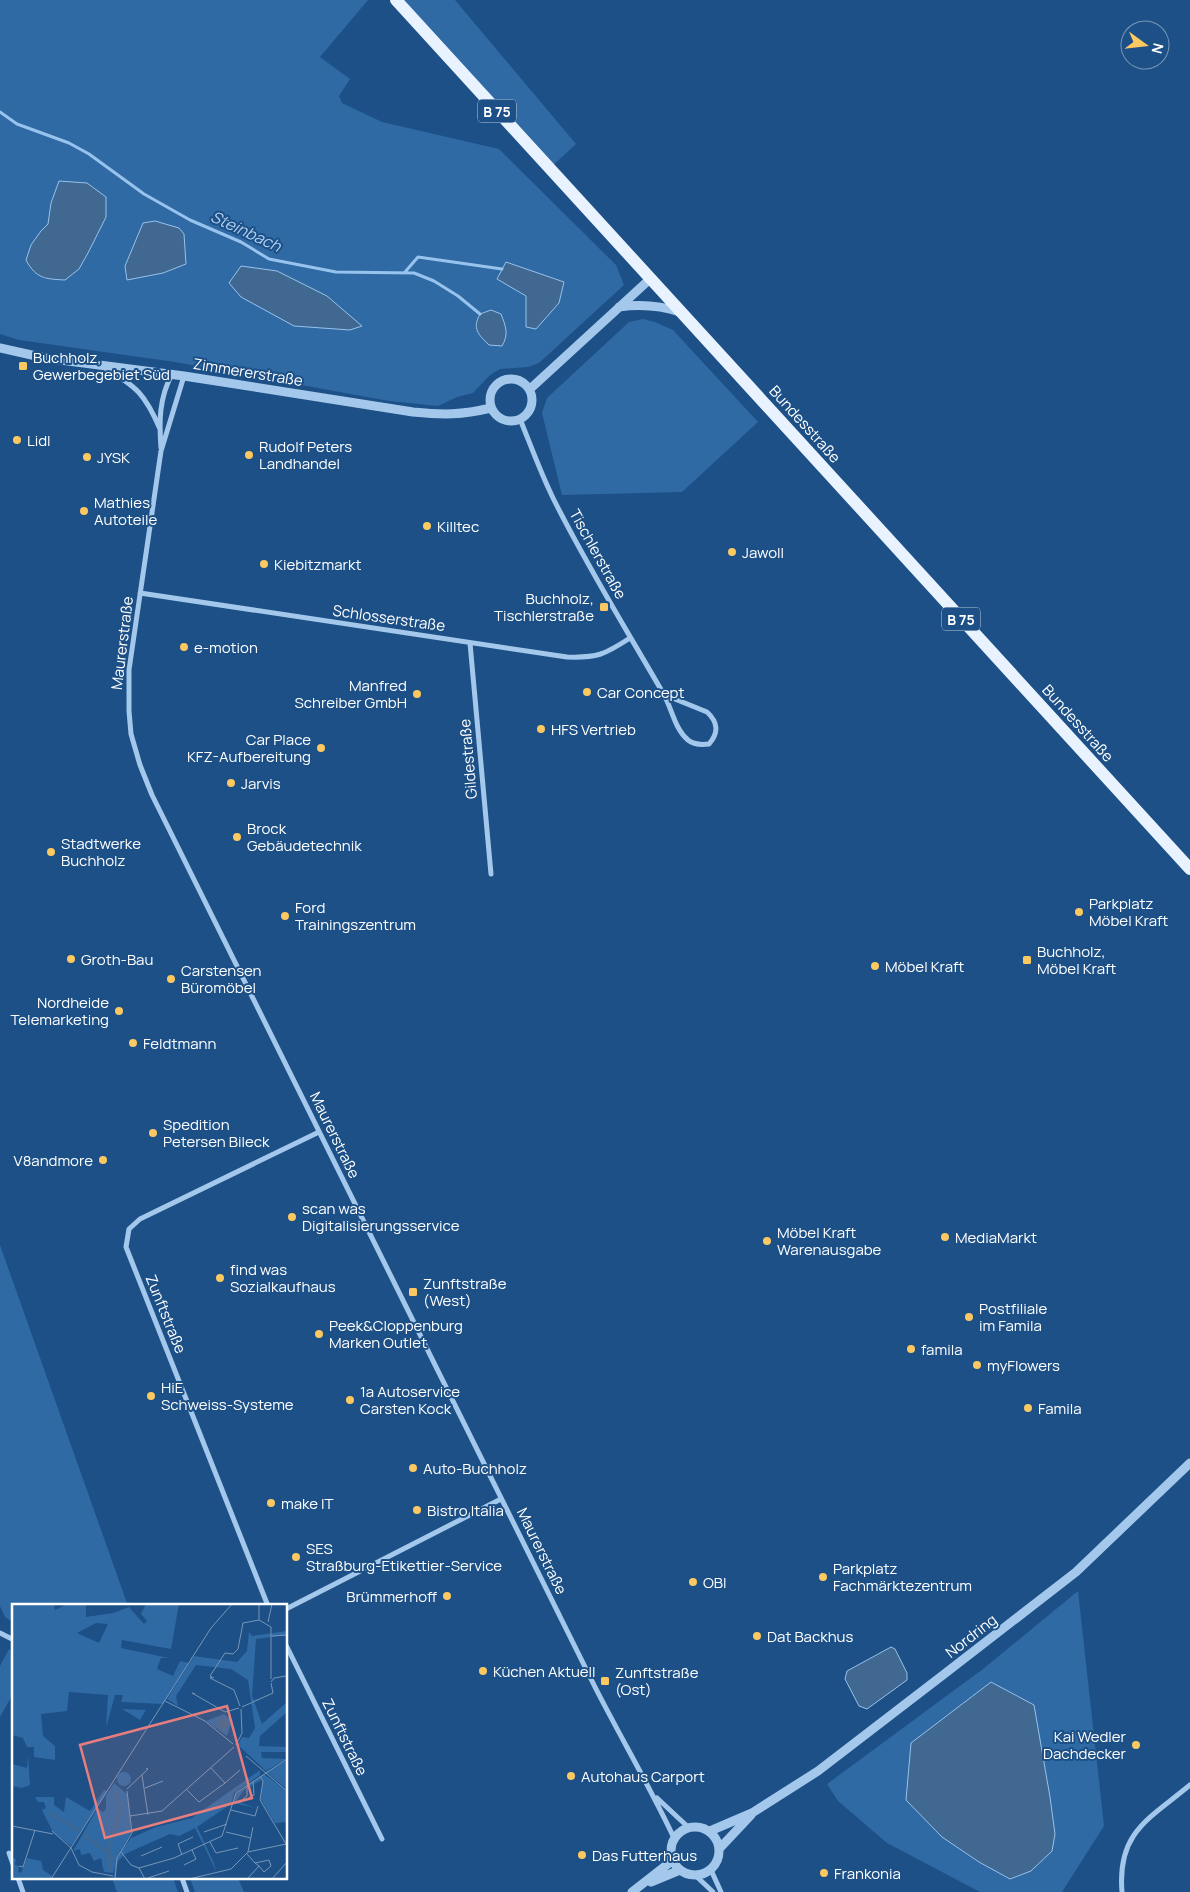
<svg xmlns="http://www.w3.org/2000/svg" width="1190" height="1892" font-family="Manrope,sans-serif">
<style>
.green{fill:#2f6aa5;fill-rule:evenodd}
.water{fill:#416890;stroke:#97c3ed}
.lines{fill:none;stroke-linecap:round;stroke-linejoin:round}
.stream{stroke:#97c3ed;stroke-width:3}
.minor{stroke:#a4c8eb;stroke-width:5}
.tertiary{stroke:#a4c8eb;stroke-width:9}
.primary{stroke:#e9f2ff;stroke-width:12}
.poi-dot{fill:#fcc861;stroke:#1c5087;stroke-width:2}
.labels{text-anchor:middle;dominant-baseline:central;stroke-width:4;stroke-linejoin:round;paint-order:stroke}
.shield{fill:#1c5087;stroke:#bbcadb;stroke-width:1}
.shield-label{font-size:14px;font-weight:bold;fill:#fff}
.poi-label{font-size:15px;fill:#fff;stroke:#1c5087;text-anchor:start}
.street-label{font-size:15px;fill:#fff;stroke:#1c5087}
.water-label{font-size:16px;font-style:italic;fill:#b0d2f3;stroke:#1c5087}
.inset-river{fill:none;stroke:#416890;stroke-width:2.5}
.inset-road{fill:none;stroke:#7796b7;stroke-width:1}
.view{fill:#e67e7e;fill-opacity:0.15;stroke:#e67e7e;stroke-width:2.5}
.inset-edge{fill:none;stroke:#fff;stroke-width:2.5}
</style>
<rect width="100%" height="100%" fill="#1c5087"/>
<path class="green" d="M0,0H368L320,57L350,79L339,96L342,103L382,122L499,149L616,265L624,285L539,363L528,367L500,369L490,375L473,393L457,397L438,406L389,401L175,362L19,340L0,334ZM55,190L96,235L79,269L41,231L48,225ZM506,262L564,282L526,327V296Z
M396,0H455L576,144L550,168Z
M643,319L655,322L673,330L758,422L682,492L562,495L542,413L547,398L629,322Z
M0,1245L128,1606H14V1623L5,1617L0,1606Z
M1078,1591L1104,1826L1062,1892H980L887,1843L838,1801L827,1784L983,1669ZM991,1682L1034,1705L1050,1797L1055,1834L911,1743Z
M9,1649L14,1653V1692L0,1717V1666Z
M112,1878H173L178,1892H117Z
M190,1878H238L244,1892H195Z"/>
<path class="water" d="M59,181L87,183L106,197V217L88,253L79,269L65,280C46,279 36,279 26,260L31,245L41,231L48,224L51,203Z
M155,221L179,228L184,234L186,264L163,273L127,280L125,266L143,223Z
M506,262L564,282L559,303L536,329L526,327V296L497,279Z
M241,266L277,271L327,296L362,326L350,330L294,326L241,297L229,283Z
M491,310L501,314C506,327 509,334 502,346L489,345C478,334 472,329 480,314Z
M891,1647L895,1649L907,1673V1680L867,1709L859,1706L845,1679L847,1671Z
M991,1682L1034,1705L1050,1797L1055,1834L1052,1851L1031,1871L1010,1879L979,1862L942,1837L906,1800L911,1743Z"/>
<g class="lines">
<path class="stream" d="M0,112L17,124L69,143L89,154L144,194L190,220L241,242L269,259L336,272L414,273L434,281L458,296L480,314
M405,272L418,257L502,269"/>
<path class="minor" d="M105,368C137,387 145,394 160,429
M184,376L161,451L129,670V711L131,734L140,765L152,795L595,1687C621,1738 650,1787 674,1838
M520,419C531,446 541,474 554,500C587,566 626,629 663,693C672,708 674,728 688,740C694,745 701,745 709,744C719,733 718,722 707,712L665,695
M161,448C159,422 159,398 172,374
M140,593L567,657C597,658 604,655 630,638
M470,643L491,874
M268,1606L126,1247L129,1229L140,1219L319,1132
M286,1609L501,1499
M0,1633L14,1640
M286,1645L382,1839
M657,1798L688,1827
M9,1853L14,1867
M711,1870L721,1892
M695,1875L713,1892
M18,1878L23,1892
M182,1878L187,1892
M1122,1892C1117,1832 1149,1819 1190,1785"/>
<path class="tertiary" d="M619,307C641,304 659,305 680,312
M0,348L45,358L184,376L413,412C444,415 461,415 491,408
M490 400a21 21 0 1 1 42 0a21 21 0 1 1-42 0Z
M530,389L650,279
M671 1851a24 24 0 1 1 48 0a24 24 0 1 1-48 0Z
M710,1831L752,1813L818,1771L943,1675L1076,1572L1190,1463
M720,1848L751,1815
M651,1882L680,1870
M632,1892L673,1860"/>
<path class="primary" d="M396,0L1190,869"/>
</g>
<g class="poi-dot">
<rect x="18" y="361" width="10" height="10" rx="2.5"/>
<circle cx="17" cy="440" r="5"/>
<circle cx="249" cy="455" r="5"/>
<circle cx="87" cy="457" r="5"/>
<circle cx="84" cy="511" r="5"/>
<circle cx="427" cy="526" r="5"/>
<circle cx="732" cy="552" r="5"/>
<circle cx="264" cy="564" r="5"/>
<rect x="599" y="602" width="10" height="10" rx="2.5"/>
<circle cx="184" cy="647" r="5"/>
<circle cx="587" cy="692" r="5"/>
<circle cx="417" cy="694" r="5"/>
<circle cx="541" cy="729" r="5"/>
<circle cx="321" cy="748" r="5"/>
<circle cx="231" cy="783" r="5"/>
<circle cx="237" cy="837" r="5"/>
<circle cx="51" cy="852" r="5"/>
<circle cx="1079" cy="912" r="5"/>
<circle cx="285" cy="916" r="5"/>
<circle cx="71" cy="959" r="5"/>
<rect x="1022" y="955" width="10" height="10" rx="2.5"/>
<circle cx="875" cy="966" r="5"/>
<circle cx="171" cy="979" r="5"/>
<circle cx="119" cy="1011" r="5"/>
<circle cx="133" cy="1043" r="5"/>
<circle cx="153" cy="1133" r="5"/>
<circle cx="103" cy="1160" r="5"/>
<circle cx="292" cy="1217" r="5"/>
<circle cx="945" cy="1237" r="5"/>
<circle cx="767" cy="1241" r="5"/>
<circle cx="220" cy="1278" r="5"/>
<rect x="408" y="1287" width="10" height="10" rx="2.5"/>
<circle cx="969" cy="1317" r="5"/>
<circle cx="319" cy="1334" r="5"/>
<circle cx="911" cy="1349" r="5"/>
<circle cx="977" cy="1365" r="5"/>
<circle cx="151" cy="1396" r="5"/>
<circle cx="350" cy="1400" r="5"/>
<circle cx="1028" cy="1408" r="5"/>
<circle cx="413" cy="1468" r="5"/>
<circle cx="271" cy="1503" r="5"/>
<circle cx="417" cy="1510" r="5"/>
<circle cx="296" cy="1557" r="5"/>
<circle cx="823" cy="1577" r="5"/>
<circle cx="693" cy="1582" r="5"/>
<circle cx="447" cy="1596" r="5"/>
<circle cx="757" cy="1636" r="5"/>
<circle cx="483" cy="1671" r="5"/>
<rect x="600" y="1676" width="10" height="10" rx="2.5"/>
<circle cx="1136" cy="1745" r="5"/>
<circle cx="571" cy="1776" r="5"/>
<circle cx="582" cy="1855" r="5"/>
<circle cx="824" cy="1873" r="5"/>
</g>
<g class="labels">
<g class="shield">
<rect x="478" y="99.5" width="38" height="23" rx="4"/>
<rect x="942" y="607.5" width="38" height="23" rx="4"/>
</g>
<g class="shield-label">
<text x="497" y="111">B 75</text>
<text x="961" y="619">B 75</text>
</g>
<g class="poi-label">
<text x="33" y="357">Buchholz,<tspan x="33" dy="17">Gewerbegebiet Süd</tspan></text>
<text x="27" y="440">Lidl</text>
<text x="259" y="446">Rudolf Peters<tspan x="259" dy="17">Landhandel</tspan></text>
<text x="97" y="457">JYSK</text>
<text x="94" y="502">Mathies<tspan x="94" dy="17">Autoteile</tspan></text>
<text x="437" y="526">Killtec</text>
<text x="742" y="552">Jawoll</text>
<text x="274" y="564">Kiebitzmarkt</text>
<text x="594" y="598" text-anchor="end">Buchholz,<tspan x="594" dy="17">Tischlerstraße</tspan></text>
<text x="194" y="647">e-motion</text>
<text x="407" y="685" text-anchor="end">Manfred<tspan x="407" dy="17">Schreiber GmbH</tspan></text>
<text x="597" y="692">Car Concept</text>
<text x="551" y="729">HFS Vertrieb</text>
<text x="311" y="739" text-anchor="end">Car Place<tspan x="311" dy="17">KFZ-Aufbereitung</tspan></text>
<text x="241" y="783">Jarvis</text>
<text x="247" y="828">Brock<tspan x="247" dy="17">Gebäudetechnik</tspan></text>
<text x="61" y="843">Stadtwerke<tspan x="61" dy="17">Buchholz</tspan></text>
<text x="1089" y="903">Parkplatz<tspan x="1089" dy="17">Möbel Kraft</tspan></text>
<text x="295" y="907">Ford<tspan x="295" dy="17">Trainingszentrum</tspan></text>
<text x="1037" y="951">Buchholz,<tspan x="1037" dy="17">Möbel Kraft</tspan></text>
<text x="81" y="959">Groth-Bau</text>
<text x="885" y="966">Möbel Kraft</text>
<text x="181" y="970">Carstensen<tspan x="181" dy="17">Büromöbel</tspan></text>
<text x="109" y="1002" text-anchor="end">Nordheide<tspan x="109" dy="17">Telemarketing</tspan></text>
<text x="143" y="1043">Feldtmann</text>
<text x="163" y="1124">Spedition<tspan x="163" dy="17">Petersen Bileck</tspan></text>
<text x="93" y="1160" text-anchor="end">V8andmore</text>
<text x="302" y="1208">scan was<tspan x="302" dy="17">Digitalisierungsservice</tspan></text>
<text x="777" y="1232">Möbel Kraft<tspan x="777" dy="17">Warenausgabe</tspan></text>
<text x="955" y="1237">MediaMarkt</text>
<text x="230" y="1269">find was<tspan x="230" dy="17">Sozialkaufhaus</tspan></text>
<text x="423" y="1283">Zunftstraße<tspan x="423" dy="17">(West)</tspan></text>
<text x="979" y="1308">Postfiliale<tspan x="979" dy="17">im Famila</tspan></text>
<text x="329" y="1325">Peek&amp;Cloppenburg<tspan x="329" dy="17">Marken Outlet</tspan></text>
<text x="921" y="1349">famila</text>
<text x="987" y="1365">myFlowers</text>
<text x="161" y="1387">HiE<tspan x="161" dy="17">Schweiss-Systeme</tspan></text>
<text x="360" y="1391">1a Autoservice<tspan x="360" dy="17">Carsten Kock</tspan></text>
<text x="1038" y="1408">Famila</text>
<text x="423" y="1468">Auto-Buchholz</text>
<text x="281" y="1503">make IT</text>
<text x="427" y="1510">Bistro Italia</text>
<text x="306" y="1548">SES<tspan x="306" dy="17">Straßburg-Etikettier-Service</tspan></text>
<text x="833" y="1568">Parkplatz<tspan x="833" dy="17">Fachmärktezentrum</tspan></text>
<text x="703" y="1582">OBI</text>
<text x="437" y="1596" text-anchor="end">Brümmerhoff</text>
<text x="767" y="1636">Dat Backhus</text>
<text x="493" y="1671">Küchen Aktuell</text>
<text x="615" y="1672">Zunftstraße<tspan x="615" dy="17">(Ost)</tspan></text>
<text x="1126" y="1736" text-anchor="end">Kai Wedler<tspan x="1126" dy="17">Dachdecker</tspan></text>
<text x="581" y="1776">Autohaus Carport</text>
<text x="592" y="1855">Das Futterhaus</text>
<text x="834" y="1873">Frankonia</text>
</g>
<g class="street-label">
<text transform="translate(248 372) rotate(9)">Zimmererstraße</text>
<text transform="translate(805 424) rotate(48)">Bundesstraße</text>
<text transform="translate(598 554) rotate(61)">Tischlerstraße</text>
<text transform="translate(389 618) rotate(8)">Schlosserstraße</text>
<text transform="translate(122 643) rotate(-83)">Maurerstraße</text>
<text transform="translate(1078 723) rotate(48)">Bundesstraße</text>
<text transform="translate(468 759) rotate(-95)">Gildestraße</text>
<text transform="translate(335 1135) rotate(64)">Maurerstraße</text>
<text transform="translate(166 1314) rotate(68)">Zunftstraße</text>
<text transform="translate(542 1551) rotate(64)">Maurerstraße</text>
<text transform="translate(971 1636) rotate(-38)">Nordring</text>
<text transform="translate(345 1737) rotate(64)">Zunftstraße</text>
</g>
<g class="water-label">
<text transform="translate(246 231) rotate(25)">Steinbach</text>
</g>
</g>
<g transform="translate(12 1604)">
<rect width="275" height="275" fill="#1c5087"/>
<path d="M0,0H42L43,6L55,0H74V13L101,9L117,3L132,20L135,17L129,10L134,0H167L159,45L110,36L109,44L157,54H149L145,65L161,72L168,57L177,59L151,100L109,98L111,91H103L94,124L96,91L57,88L55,107L29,110L31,132L43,142V156L22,153V143H15L11,134L0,131ZM84,19L96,20L87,39L65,29ZM275,27V31L244,35L240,92L242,96L249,94L242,97L250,120L275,98V108L248,132L247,142L274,143V148H249L250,154L274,155L254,167L226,141L230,133L237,134L243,124L236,76L219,65L184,61L164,92L166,102L155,95L182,52L225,58L235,47L237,28L240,32ZM110,105L134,106L128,116ZM212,110L220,116L215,132L194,117ZM16,152L18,181L10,184L0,182V160L15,164ZM275,156V185L254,168ZM248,166V171L222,189L219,200L185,223L201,257L205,269L183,224L167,232L158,230L113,250L106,257L103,270L105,275L102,272L103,262L101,269L92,268L89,254L82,257L78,249L69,251L68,245L61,247L85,205L91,208L94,205V192L102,179L116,191L119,229L106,251L119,234L144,223L180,214ZM105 175a7 7 0 1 1 14 0a7 7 0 1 1-14 0ZM252,170L275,187V218L263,219L249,196L251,175L232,186L224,197L245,204L221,199L225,189ZM92,186L95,188L59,242L41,228L30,206L34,204L32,198H26L23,193H42V201L52,208L54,193L78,207ZM0,254L4,255L3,261L7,262L6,267L9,269L15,254L29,257L31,266L40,272L38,275H0Z" fill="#2f6aa5" fill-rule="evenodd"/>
<path d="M205 120a6 6 0 1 1 12 0a6 6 0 1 1-12 0Z" fill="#416890"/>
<path class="inset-river" d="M38,209L67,227M71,230L94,247L99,267M97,256L100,254L97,243L108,207L104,189"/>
<path class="inset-road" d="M247,16V0M256,18L260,0M260,32L275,31M200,73L198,74L222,86L228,102M202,74L198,72L213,49L221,50L226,45L231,19L247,16L259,23V75M259,78L262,74L274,72M183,90L180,89L213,108L227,104M153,97L193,117L221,140M230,103L261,89L259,79M224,141L230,129L229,105M234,152L275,187M130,171L136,211M248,172L251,177L248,196L274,240M213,179L228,166M133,184L151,177M115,185L136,165L134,164M174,185L187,198L213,179L199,164M237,194L242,191L241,177M231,195L235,192V181M219,206L243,212L246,202M118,212L150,207L222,143M0,222L41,230M40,227L59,244L67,261L80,268L101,272M192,228L215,220M214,228L239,234M198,238L204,249L226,244M109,248L119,261L127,264L162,254L210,232L224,189L275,155M236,248L274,240M235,250L243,259L247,262L252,268L259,262L257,256L243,259M170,251L166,240L181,233M129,252L150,243M172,261L184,255L180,246M7,262L11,263L23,226M127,264L133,275L157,267M236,274L247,262M39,275L199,24L220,0M103,275L105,254L120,229L115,187M177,275L219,265L236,248L241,223M260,275L275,258"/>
<path class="view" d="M215,102L240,194L93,234L68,141Z"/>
<rect width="275" height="275" class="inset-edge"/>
</g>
<g transform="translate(1145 45) rotate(105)"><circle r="24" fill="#1c5087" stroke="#7796b7"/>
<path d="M0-4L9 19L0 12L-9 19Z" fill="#fcc861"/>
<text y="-8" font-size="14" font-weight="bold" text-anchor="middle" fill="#ffffff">N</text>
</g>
</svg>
